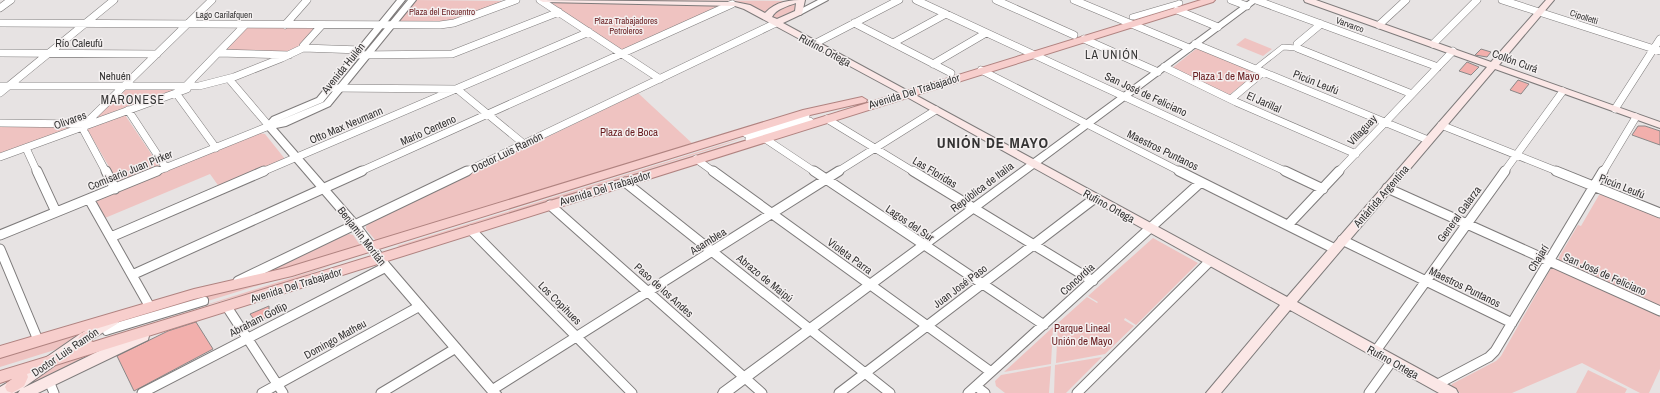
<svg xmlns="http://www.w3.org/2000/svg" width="1660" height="393" font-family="'Archivo Narrow',sans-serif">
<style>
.green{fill:#efc3c1}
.building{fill:#f2afac;stroke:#8b8888}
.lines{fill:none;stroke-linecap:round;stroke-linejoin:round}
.pedestrian-far1-casing{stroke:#7e7b7b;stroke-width:6}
.pedestrian-casing{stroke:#7e7b7b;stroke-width:8}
.minor-far1-casing{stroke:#7e7b7b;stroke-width:8}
.minor-casing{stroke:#7e7b7b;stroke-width:11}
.tertiary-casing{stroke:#7e7b7b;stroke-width:2}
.secondary-casing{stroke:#7e7b7b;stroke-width:2}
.primary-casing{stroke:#b08380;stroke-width:2}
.pedestrian-far1{stroke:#fff;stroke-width:5}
.pedestrian{stroke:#fff;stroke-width:6}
.minor-far1{stroke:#fff;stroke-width:7}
.minor{stroke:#fff;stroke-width:9}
.tertiary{fill:#fff;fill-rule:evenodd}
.secondary{fill:#fbe7e6;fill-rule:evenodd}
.primary{fill:#f7cecc;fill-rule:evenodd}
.labels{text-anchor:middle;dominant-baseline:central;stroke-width:3;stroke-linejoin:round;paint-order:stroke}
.far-park-label{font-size:9px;fill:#681c1f;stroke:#f4f0f0}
.far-street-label{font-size:9px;fill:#343333;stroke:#f4f0f0}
.street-label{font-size:11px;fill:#343333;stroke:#f4f0f0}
.park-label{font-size:11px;fill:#681c1f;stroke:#f4f0f0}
.neighbourhood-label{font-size:12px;letter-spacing:1px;fill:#343333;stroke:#f4f0f0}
.district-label{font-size:15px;font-weight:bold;letter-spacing:1px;fill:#343333;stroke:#f4f0f0}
</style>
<rect width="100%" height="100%" fill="#e7e3e3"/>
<path class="green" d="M414,0L504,1L453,22H397Z
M613,0L787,1L765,14L748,5L741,3Z
M555,2L718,6H719L623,51L551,3Z
M789,4H796L797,10L777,20L772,18L771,13Z
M247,26L316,28L293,52L224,50Z
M1245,38L1272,49L1263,56L1236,45Z
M1200,48L1257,73L1229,95L1172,68L1196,49Z
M126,89H178L94,120Z
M638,93L694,145L377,242L366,229V226L370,223Z
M125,115L160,167L118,182L87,129Z
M0,126L74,127L0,155Z
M259,133L265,134L285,159L220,188L210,174L105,218L96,202L98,199Z
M746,137L715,148L400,247L397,246Z
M1599,195H1605L1660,217V308L1559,260V257L1578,225L1581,226Z
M349,234L353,235L360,245L307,265L265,273L345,235Z
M1153,238L1198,263L1136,325L1125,318L1124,320L1134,326L1105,354L1056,363L1058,323L1087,297L1097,303L1098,302L1088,296Z
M332,265L289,282L193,309Z
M1553,268H1558L1660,314V369L1649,393H1640L1582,363L1512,393H1460L1451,386L1452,384L1496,361L1501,356L1550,270Z
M285,277L92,337C111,320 139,315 162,308C203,296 244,286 285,277Z
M101,324L61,348L0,367V355Z
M1053,327L1051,364L1004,372Z
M116,343L19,393H11L46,368Z
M1102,357L1066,393H1054L1055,365Z
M1051,366L1049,393H1005L996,386L995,381L1001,375Z
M1588,370L1627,389L1625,393H1576Z"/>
<path class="building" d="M1481,49L1491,52L1487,57L1475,55Z
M1467,62L1479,67L1471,75L1459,71Z
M1518,80L1529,84L1521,94L1510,90Z
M1638,126H1645L1660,131V145L1632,135Z
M269,306V316L256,322L250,314Z
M196,322L213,349L134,391L117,356L168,331Z"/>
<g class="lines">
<g class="pedestrian-far1-casing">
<path id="pedestrian-far1" d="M1180,3L1134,17H1132Z
M1255,69L1283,47L1297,48
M806,114L807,116L746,135L744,133Z
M810,120L812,122L750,141L748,139Z"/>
</g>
<g class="pedestrian-casing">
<path id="pedestrian" d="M205,300V302L106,332L120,325Z"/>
</g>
<g class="minor-far1-casing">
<path id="minor-far1" d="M540,0L660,79
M916,0L1287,172
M996,0L1074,35
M1074,0L1189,48
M1231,0L1247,6
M1256,0L1438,67
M1502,0L1660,51
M0,8L11,0
M1177,10L1218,27
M0,23L440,25L454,23L516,0
M854,23L951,73
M1321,24L1297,44V48L1412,94
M285,25L307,0
M1379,25L1406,0
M1084,39L1158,72
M893,43L946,14
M814,44L899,0
M1195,44L1428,140
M1433,44L1477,0
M303,48L361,50
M303,48V46L322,25
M0,53L157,54
M218,53L289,55
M357,55L452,54L559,12
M933,64L986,33
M1164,67L1236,102L1356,154
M981,70L1181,172
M0,86H199L234,77L282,58L303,48
M185,87L245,25
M330,88L457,89L524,144
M0,93L114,0
M176,93L216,148
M1231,99L1263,72
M1615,109L1660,39
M128,110L166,168
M827,119L914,172
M0,123L85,124
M1441,125L1559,172
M764,138L815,172
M26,148L37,172
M0,157L187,89
M696,159L714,172
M106,172L84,131V125L212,0
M155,172L269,126L229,79
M262,172L589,32
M359,172L732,4
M465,172L776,23
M837,172L936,110
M1338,172L1453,51
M1504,172L1563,91
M1603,172L1636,117"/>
</g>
<g class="minor-casing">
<path id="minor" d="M37,171L56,212
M106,171L115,189
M713,171L991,372
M814,171L1044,325
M913,171L1093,281
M1179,171L1335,249
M1285,171L1323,189
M1556,171L1660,213
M625,182L890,393
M1387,188L1660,311
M89,199L150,307
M550,205L762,393
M1288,225L1339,171
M471,230L632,393
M0,235L157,171
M111,237L264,171
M1342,240L1512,323
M0,249L38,340
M132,275L362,171
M238,281L467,171
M227,307L283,393
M1375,352L1505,171
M49,381L54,393
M1436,385L1489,357L1495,351L1603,171
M976,386L985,393
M492,390L839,171
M142,393L386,267
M262,393L420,306
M381,393L456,348
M839,393L1095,198
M968,393L1201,182
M1077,393L1210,261
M1369,393L1392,361"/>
</g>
<g class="tertiary-casing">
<path id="tertiary" d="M397,0H405L323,102L276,122L324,102L408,0H416L330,106L286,126L276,128L359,223L390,264L501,393H488L382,270L351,227L264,126L272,117L317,98Z
M818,0H828L800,15H797L793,13Z
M1250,0H1259L733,393H718L720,389Z"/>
</g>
<g class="secondary-casing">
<path id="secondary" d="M539,0L735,2L750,5L765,13C776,1 790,0 805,0L802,14L783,23L1287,297L1487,67L1305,2L1304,0H1316L1491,62L1546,0H1554L1499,65L1660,122V128L1495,69L1297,302L1456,389L1458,393H1439L1290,310L1221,393H1206L1280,305L896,91L744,9L735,6L543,2ZM796,3L795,11L777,19L772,17C776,9 788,6 796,3Z
M113,316L117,318L119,321L117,324L89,341L23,388L138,332L143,331L148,332L149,336L148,340L38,393H18L20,390L14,393H0V387L25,372L80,334Z"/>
</g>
<g class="primary-casing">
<path id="primary" d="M1201,0H1215L1213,2L27,374L28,377L24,386L12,393L7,391L5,387L7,383L12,379L0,383V371L79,347L77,341L82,332L87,331L92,332L94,336L91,341L93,342Z
M862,97L867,100L866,102L810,115L292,276L194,299L0,358V346L194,289L286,268L803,110Z"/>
</g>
<use href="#pedestrian-far1" class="pedestrian-far1"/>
<use href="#pedestrian" class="pedestrian"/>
<use href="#minor-far1" class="minor-far1"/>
<use href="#minor" class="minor"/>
<use href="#tertiary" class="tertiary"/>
<use href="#secondary" class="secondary"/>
<use href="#primary" class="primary"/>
</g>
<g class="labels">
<g class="far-park-label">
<text x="442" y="12">Plaza del Encuentro</text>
<text x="626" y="21">Plaza Trabajadores<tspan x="626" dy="10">Petroleros</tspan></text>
</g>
<g class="far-street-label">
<text x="224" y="15">Lago Carilafquen</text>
<text transform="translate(1584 17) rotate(18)">Cipolletti</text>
<text transform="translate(1350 25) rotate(20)">Varvarco</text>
</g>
<g class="street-label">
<text x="79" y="43">Río Caleufú</text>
<text transform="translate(825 50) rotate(28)">Rufino Ortega</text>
<text transform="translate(1515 61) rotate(20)">Collón Curá</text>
<text transform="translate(343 68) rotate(-51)">Avenida Huilén</text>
<text x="115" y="76">Nehuén</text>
<text transform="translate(1316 82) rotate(22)">Picún Leufú</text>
<text transform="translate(914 91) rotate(-17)">Avenida Del Trabajador</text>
<text transform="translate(1146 94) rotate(25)">San José de Feliciano</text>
<text transform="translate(1264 102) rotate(24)">El Jarillal</text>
<text transform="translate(70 120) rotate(-20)">Olivares</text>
<text transform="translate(346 125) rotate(-23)">Otto Max Neumann</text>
<text transform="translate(428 130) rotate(-24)">Mario Centeno</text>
<text transform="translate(1362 130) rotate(-47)">Villaguay</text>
<text transform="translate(1163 150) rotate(26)">Maestros Puntanos</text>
<text transform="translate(507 152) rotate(-26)">Doctor Luis Ramón</text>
<text transform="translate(130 170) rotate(-22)">Comisario Juan Pirker</text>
<text transform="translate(935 172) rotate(31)">Las Floridas</text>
<text transform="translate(1622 186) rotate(22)">Picún Leufú</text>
<text transform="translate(982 187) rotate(-37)">República de Italia</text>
<text transform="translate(605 188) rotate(-17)">Avenida Del Trabajador</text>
<text transform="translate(1381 196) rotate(-49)">Antártida Argentina</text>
<text transform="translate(1109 206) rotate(29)">Rufino Ortega</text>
<text transform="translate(1459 214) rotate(-54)">General Galarza</text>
<text transform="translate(910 223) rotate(34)">Lagos del Sur</text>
<text transform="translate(362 236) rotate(52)">Benjamín Moritán</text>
<text transform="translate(708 241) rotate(-32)">Asamblea</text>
<text transform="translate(850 256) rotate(36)">Violeta Parra</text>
<text transform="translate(1538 258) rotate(-59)">Chajarí</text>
<text transform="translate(1605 274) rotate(24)">San José de Feliciano</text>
<text transform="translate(765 278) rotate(39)">Abrazo de Maipú</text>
<text transform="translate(1077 279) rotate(-42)">Concordia</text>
<text transform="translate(296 285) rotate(-17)">Avenida Del Trabajador</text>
<text transform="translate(960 286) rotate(-37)">Juan José Paso</text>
<text transform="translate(1465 287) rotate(26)">Maestros Puntanos</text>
<text transform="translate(664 290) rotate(42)">Paso de los Andes</text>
<text transform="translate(560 303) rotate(45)">Los Copihues</text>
<text transform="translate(258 319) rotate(-27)">Abraham Gotlip</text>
<text transform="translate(335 339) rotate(-29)">Domingo Matheu</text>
<text transform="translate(65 352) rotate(-34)">Doctor Luis Ramón</text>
<text transform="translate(1393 362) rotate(29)">Rufino Ortega</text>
</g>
<g class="park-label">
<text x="1226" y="76">Plaza 1 de Mayo</text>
<text x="629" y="132">Plaza de Boca</text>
<text x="1082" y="328">Parque Lineal<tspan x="1082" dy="13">Unión de Mayo</tspan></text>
</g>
<g class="neighbourhood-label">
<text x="1112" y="55">LA UNIÓN</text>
<text x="133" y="100">MARONESE</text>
</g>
<g class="district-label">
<text x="993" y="142">UNIÓN DE MAYO</text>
</g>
</g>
</svg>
